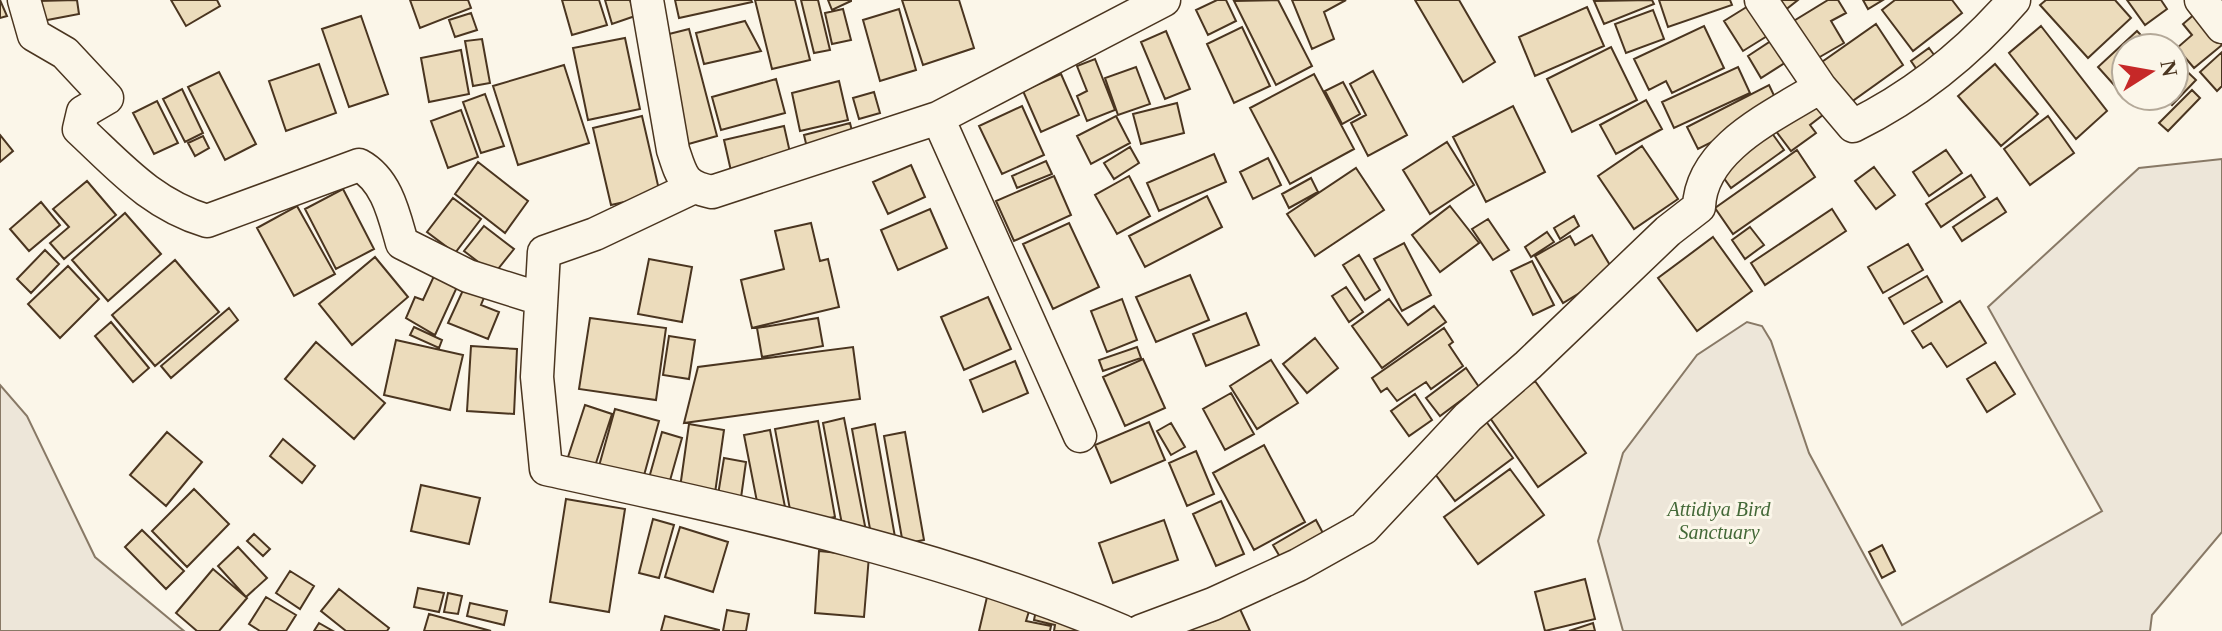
<svg xmlns="http://www.w3.org/2000/svg" width="2222" height="631" font-family="'Times New Roman',serif">
<style>
.green{fill:#ede6d9;stroke:#887966;stroke-width:2}
.building{fill:#ecdcbc;stroke:#4a3520;stroke-width:2}
.lines{fill:none;stroke-linecap:round;stroke-linejoin:round}
.street-casing{stroke:#4a3520;stroke-width:35}
.street{stroke:#fbf6e9;stroke-width:32}
.labels{text-anchor:middle;dominant-baseline:central;stroke-width:6;stroke-linejoin:round;paint-order:stroke}
.park-label{font-size:20px;font-style:italic;fill:#436837;stroke:#fbf6e9}
</style>
<rect width="100%" height="100%" fill="#fbf6e9"/>
<path class="green" d="M2222,159V532L2152,615L2150,631H1623L1598,541L1623,453L1697,355L1747,322L1762,326L1771,341L1809,453L1902,625L2102,511L1988,307L2139,168Z
M0,385L27,416L95,557L184,631H0Z"/>
<path class="building" d="M0,0L7,16L0,18Z
M77,0L79,14L42,21L38,1Z
M171,0H217L220,6L186,26Z
M410,0H468L471,8L420,28Z
M562,0H599L607,25L572,35Z
M605,0H630L635,16L612,24Z
M675,0H751L752,2L679,18Z
M755,0H795L810,60L772,69Z
M801,0H818L830,50L814,53Z
M828,0H851V1L832,10Z
M902,0H959L974,48L923,65Z
M1217,0H1226L1236,21L1208,35L1196,10Z
M1278,0L1312,66L1276,85L1234,1Z
M1292,0H1346L1324,12L1334,39L1312,49Z
M1415,0H1459L1495,62L1463,82Z
M1652,0L1654,4L1604,24L1594,1Z
M1659,0H1730L1732,5L1668,27Z
M1776,0H1798L1784,11Z
M1828,0H1838L1846,13L1831,21L1844,43L1818,58L1792,22Z
M1863,0H1883L1868,9Z
M1895,0H1952L1962,13L1913,51L1882,10Z
M2046,0H2115L2131,18L2088,58L2040,5Z
M2127,0H2161L2167,9L2145,25Z
M1753,3L1772,33L1743,51L1724,21Z
M1587,7L1604,46L1535,76L1519,37Z
M843,9L851,40L832,44L825,13Z
M899,9L916,70L880,81L863,20Z
M1653,10L1664,39L1626,53L1615,24Z
M2197,12L2222,45L2194,68L2177,48L2192,35L2183,24Z
M471,13L477,30L455,37L449,20Z
M361,16L388,94L349,107L322,29Z
M745,21L761,51L704,64L696,33Z
M1876,24L1903,65L1847,105L1819,64Z
M1704,26L1724,68L1672,93L1666,81L1649,90L1634,59Z
M2041,26L2107,111L2076,139L2009,53Z
M1242,27L1270,86L1234,103L1207,44Z
M689,29L717,136L685,145L657,37Z
M1166,31L1190,89L1165,99L1141,42Z
M2137,31L2153,48H2126V75L2115,86L2098,67Z
M1777,37L1791,59L1761,78L1748,56Z
M625,38L640,109L588,120L573,48Z
M482,39L490,83L473,86L465,41Z
M1611,47L1637,100L1572,132L1547,79Z
M1929,48L1940,63L1922,77L1911,61Z
M461,50L469,94L429,102L421,58Z
M2222,52V86L2217,91L2200,72Z
M1095,59L1115,110L1087,121L1077,96L1087,91L1077,66Z
M2174,59L2196,80L2172,105L2163,96H2174Z
M319,64L336,113L286,131L269,81Z
M1995,64L2038,114L2001,146L1958,96Z
M564,65L589,143L518,165L493,86Z
M1136,67L1150,104L1118,115L1105,78Z
M1738,67L1750,93L1674,128L1662,102Z
M1373,71L1407,135L1368,156L1351,123L1366,115L1350,84Z
M219,72L256,144L225,160L188,87Z
M1061,74L1079,115L1041,132L1023,91Z
M1314,74L1354,149L1290,184L1250,108Z
M776,79L785,113L721,130L712,97Z
M839,81L848,120L800,131L792,93Z
M1343,82L1360,114L1342,124L1325,91Z
M1769,85L1780,108L1698,149L1687,127Z
M182,89L203,133L185,142L163,99Z
M2192,90L2200,98L2168,131L2159,123Z
M874,92L880,113L859,119L853,98Z
M485,94L504,146L481,153L463,102Z
M1815,94L1828,111L1810,125L1816,133L1791,151L1772,126Z
M1646,100L1662,129L1616,154L1600,125Z
M157,101L178,143L154,154L133,113Z
M1177,103L1184,133L1141,144L1133,114Z
M1022,106L1044,155L1002,174L979,126Z
M1513,106L1545,172L1486,202L1453,137Z
M461,110L478,157L448,168L431,121Z
M642,116L660,194L611,205L593,128Z
M1116,116L1130,143L1091,164L1077,136Z
M2048,116L2074,153L2030,185L2004,149Z
M850,123L854,139L808,152L804,135Z
M784,126L791,157L731,171L724,140Z
M1769,129L1784,150L1731,188L1716,167Z
M0,135L13,151L0,162Z
M203,136L209,148L195,156L188,143Z
M1447,142L1474,185L1430,214L1403,170Z
M1642,146L1678,199L1634,229L1598,176Z
M1130,147L1139,163L1114,179L1104,163Z
M1797,150L1815,177L1733,234L1715,208Z
M1946,150L1962,173L1929,196L1913,172Z
M1214,154L1226,182L1159,211L1147,183Z
M1268,158L1281,185L1253,199L1240,172Z
M1046,161L1052,174L1017,188L1012,176Z
M478,162L528,201L505,233L455,194Z
M911,165L925,197L888,214L873,182Z
M1874,167L1895,195L1876,209L1855,181Z
M1356,168L1384,210L1315,256L1287,214Z
M1971,175L1985,197L1941,227L1926,204Z
M1054,176L1071,215L1014,241L996,201Z
M1129,176L1150,216L1117,234L1095,195Z
M1311,178L1318,192L1289,208L1282,194Z
M87,181L116,215L64,259L50,243L69,227L53,209Z
M343,189L374,249L336,269L305,209Z
M1207,196L1222,227L1145,267L1129,236Z
M453,198L481,219L455,253L427,232Z
M1997,198L2006,212L1962,241L1953,227Z
M41,202L60,225L29,251L10,229Z
M297,206L335,274L294,296L257,228Z
M1450,206L1479,243L1440,272L1412,235Z
M930,209L947,248L898,270L881,230Z
M1832,209L1846,231L1765,285L1751,263Z
M125,213L161,254L108,301L72,260Z
M1574,216L1579,226L1560,239L1554,228Z
M1488,219L1509,250L1493,260L1472,229Z
M811,223L820,261L828,259L839,307L752,328L741,280L784,269L775,231Z
M1069,223L1099,287L1053,309L1023,244Z
M484,226L514,249L494,274L464,251Z
M1750,227L1764,245L1745,259L1732,240Z
M1547,232L1554,242L1531,257L1525,247Z
M1592,235L1614,272L1563,303L1535,256L1570,236L1575,245Z
M1713,237L1752,291L1697,331L1658,278Z
M1404,243L1431,295L1402,311L1374,259Z
M1908,244L1923,270L1883,293L1868,267Z
M45,250L59,264L31,293L17,279Z
M1359,255L1380,290L1365,300L1343,265Z
M375,257L408,297L352,345L319,304Z
M649,259L692,267L682,322L638,314Z
M175,260L219,312L155,366L112,315Z
M1532,261L1554,305L1533,315L1511,271Z
M68,266L99,299L60,338L28,304Z
M1190,275L1209,320L1156,342L1136,297Z
M434,276L457,287L435,335L406,318L415,297L423,300Z
M1927,276L1942,302L1904,324L1889,298Z
M1346,287L1363,312L1349,322L1332,296Z
M464,288L485,295L481,305L499,312L488,339L448,323Z
M988,297L1011,349L964,370L941,317Z
M1122,299L1137,340L1107,352L1091,311Z
M1389,299L1408,325L1434,306L1446,322L1382,368L1352,326Z
M1960,301L1986,343L1947,367L1931,343L1923,348L1912,331Z
M229,308L238,320L171,378L161,366Z
M1246,313L1259,345L1206,366L1193,334Z
M590,318L666,328L656,400L579,389Z
M818,318L823,346L762,357L757,328Z
M111,322L149,368L133,382L95,336Z
M414,327L442,340L439,348L410,335Z
M1444,328L1453,342L1449,345L1463,366L1431,389L1426,382L1397,401L1387,388L1381,392L1372,378Z
M669,336L695,340L689,379L663,375Z
M1315,338L1338,368L1307,393L1283,364Z
M396,340L463,355L450,410L384,395Z
M316,342L385,403L354,439L285,379Z
M471,346L517,349L514,414L467,411Z
M853,347L860,399L684,423L698,367Z
M1137,347L1141,358L1103,371L1099,360Z
M1143,359L1165,408L1125,426L1103,377Z
M1271,360L1298,403L1257,429L1230,386Z
M1015,361L1028,393L983,412L970,380Z
M1995,362L2015,394L1987,412L1967,379Z
M1466,368L1479,387L1440,416L1426,398Z
M1535,381L1586,453L1538,487L1488,415Z
M1231,393L1254,434L1225,450L1203,409Z
M1415,394L1432,420L1409,436L1391,411Z
M585,405L612,414L595,466L568,457Z
M615,409L659,421L643,479L599,466Z
M844,418L866,531L844,535L823,423Z
M1485,420L1513,458L1455,501L1427,463Z
M818,421L835,517L807,522L806,512L791,515L775,429Z
M1149,422L1165,460L1111,483L1095,445Z
M1171,423L1185,447L1171,455L1157,431Z
M689,424L724,430L714,500L679,495Z
M875,424L895,537L872,540L852,429Z
M770,430L785,507L759,512L744,435Z
M167,432L202,462L166,506L130,475Z
M662,432L682,438L669,484L649,478Z
M905,432L924,540L903,544L884,436Z
M283,439L315,466L302,483L270,456Z
M1264,445L1305,522L1254,550L1213,473Z
M1196,451L1214,494L1187,506L1169,463Z
M724,458L746,462L740,505L717,501Z
M1510,469L1544,515L1478,564L1444,517Z
M421,485L480,498L469,544L411,531Z
M194,489L229,524L187,567L152,531Z
M566,499L625,509L609,612L550,602Z
M1221,501L1244,554L1216,566L1193,514Z
M653,519L674,525L659,578L639,573Z
M1164,520L1178,560L1113,583L1099,543Z
M1316,520L1325,537L1283,562L1273,545Z
M680,527L728,542L713,592L665,577Z
M142,530L184,571L166,589L125,547Z
M254,534L270,549L263,556L247,541Z
M1882,545L1895,571L1882,578L1869,552Z
M238,547L267,578L246,597L218,566Z
M819,551L869,556L864,617L815,613Z
M213,569L247,598L219,631H197L176,613Z
M290,571L314,586L300,609L276,593Z
M1585,579L1595,619L1545,631L1535,592Z
M418,588L444,593L439,612L414,607Z
M339,589L389,628L387,631H346L321,611Z
M448,593L462,596L458,614L444,612Z
M266,597L296,615L286,631H260L249,624Z
M987,597L1030,608L1026,621L1051,626L1050,631H979Z
M470,603L507,611L504,625L467,616Z
M1240,609L1250,631H1190L1187,625L1211,614L1214,621Z
M727,610L749,614L746,631H723Z
M1036,610L1090,631H1054L1055,625L1034,620Z
M429,614L491,631H424Z
M665,616L719,630V631H661Z
M319,623L333,631H314Z
M1593,623L1595,631H1569Z"/>
<g class="lines">
<g class="street-casing">
<path id="street" d="M24,0L34,35L65,53L107,98L83,112L79,129C120,167 151,204 207,221L359,165C387,180 394,215 402,243L468,276L541,299
M647,0L673,150C682,177 683,186 712,192L938,118L1164,0
M1761,0L1820,87
M2201,0L2222,27
M938,118L1080,436
M692,188L595,234L544,252L537,377L546,469C738,511 942,554 1122,631
M1141,631L1213,604L1298,565L1364,528L1468,417L1528,365L1668,231L1699,207C1701,147 1776,115 1820,87L1853,126C1916,95 1968,53 2014,0"/>
</g>
<use href="#street" class="street"/>
</g>
<g class="labels">
<g class="park-label">
<text x="1719" y="509">Attidiya Bird<tspan x="1719" dy="23">Sanctuary</tspan></text>
</g>
</g>
<g transform="translate(2150 72) rotate(79)"><circle r="38" fill="#fbf6e9" stroke="#b4a999" stroke-width="2"/>
<path d="M0-6L14 30L0 20L-14 30Z" fill="#c62828"/>
<text y="-12" font-size="22" font-weight="bold" text-anchor="middle" fill="#4a3520">N</text>
</g>
</svg>
